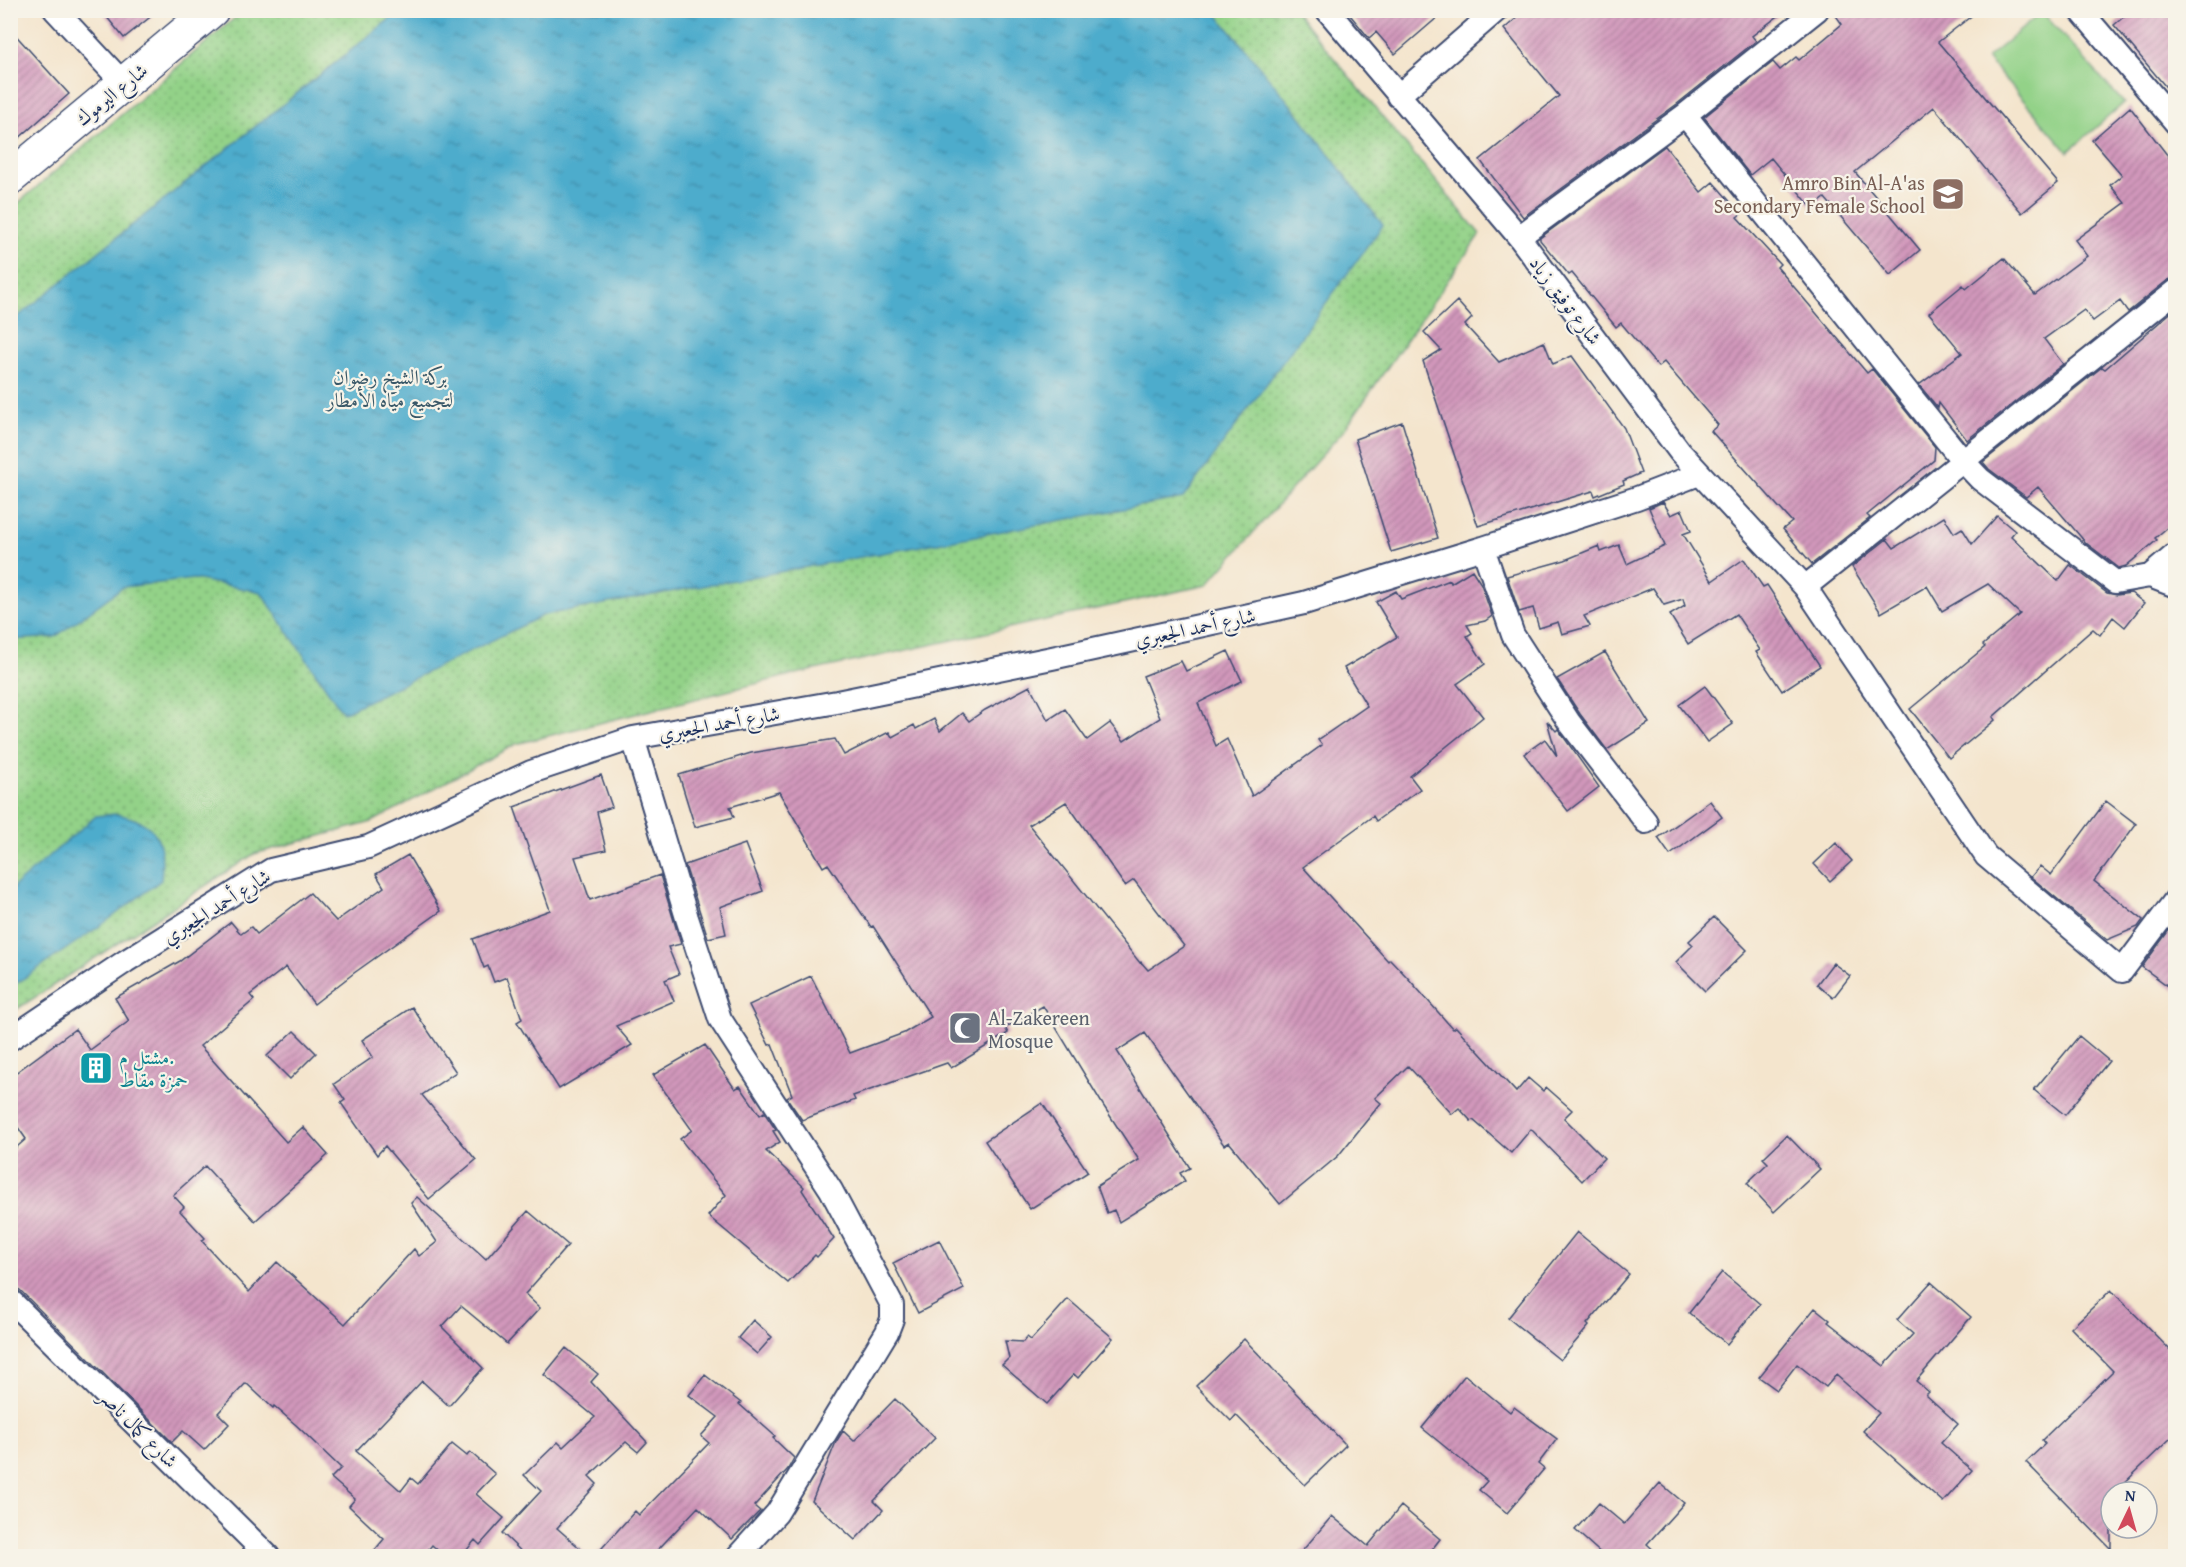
<svg xmlns="http://www.w3.org/2000/svg" width="2186" height="1567" font-family="'Gentium Book Plus',Amiri,serif">
<style>
.park{fill:url(#park-dots);stroke:#578073;stroke-width:1.5}
.pitch{fill:#93d288;stroke:#578073;stroke-width:1.5}
.water{fill:url(#water-ripples);stroke:#346e95;stroke-width:1.5}
.building{fill:url(#building-hatch);fill-rule:evenodd}
.lines{fill:none;stroke-linecap:round;stroke-linejoin:round}
.street-casing{stroke:#3c4a6f;stroke-width:26}
.secondary-casing{stroke:#3c4a6f;stroke-width:36}
.street{stroke:#fff;stroke-width:22}
.secondary{stroke:#fff;stroke-width:33}
.labels{text-anchor:middle;dominant-baseline:central;stroke-width:4.5;stroke-linejoin:round;paint-order:stroke}
.street-label{font-size:20px;fill:#1b2f5e;stroke:#f7f3e8}
.education-label{font-size:20px;fill:#785e54;stroke:#f7f3e8;text-anchor:end}
.park-label{font-size:20px;fill:#395868;stroke:#f7f3e8}
.worship-label{font-size:20px;fill:#5b616d;stroke:#f7f3e8;text-anchor:start}
.culture-label{font-size:20px;fill:#0d838f;stroke:#f7f3e8;text-anchor:start}
</style>
<defs>
<pattern id="park-dots" width="8" height="8" patternUnits="userSpaceOnUse" patternTransform="scale(1.5)"><rect width="8" height="8" fill="#93d288"/><path d="M2 2h.1M6 6h.1" fill="none" stroke="#77ab72" stroke-width="1.8" stroke-linecap="round"/></pattern>
<pattern id="water-ripples" width="26" height="14" patternUnits="userSpaceOnUse" patternTransform="scale(1.5)"><rect width="26" height="14" fill="#4daccc"/><path d="M2 4q2-2 4 0t4 0M15 11q2-2 4 0t4 0" fill="none" stroke="#3f8ca9"/></pattern>
<pattern id="building-hatch" width="6" height="6" patternUnits="userSpaceOnUse" patternTransform="scale(1.5)"><rect width="6" height="6" fill="#d298bb"/><path d="M-1 1l2-2M0 6l6-6M5 7l2-2" fill="none" stroke="#aa7c9b"/></pattern>
</defs>
<rect width="100%" height="100%" fill="#f7f3e8"/>
<filter id="ink" filterUnits="userSpaceOnUse"><feTurbulence type="fractalNoise" baseFrequency=".0167" numOctaves="2"/><feDisplacementMap in="SourceGraphic" scale="12" xChannelSelector="R" yChannelSelector="G"/><feConvolveMatrix kernelMatrix="1 2 1 2 8 2 1 2 1" color-interpolation-filters="sRGB"/></filter>
<filter id="wash" filterUnits="userSpaceOnUse"><feTurbulence type="fractalNoise" baseFrequency=".008" numOctaves="4" result="noise"/><feDisplacementMap in="SourceGraphic" scale="24" xChannelSelector="R" yChannelSelector="G"/><feGaussianBlur stdDeviation="1.35" result="paint"/><feColorMatrix in="noise" values="0 0 0 0 0 0 0 0 0 0 0 0 0 0 0 0 0 1.4 0 .05"/><feComposite in="paint" operator="in"/></filter>
<g filter="url(#wash)">
<rect width="100%" height="100%" fill="#f4e5cd"/>
<path class="park" d="M243,11H1295L1480,234L1344,430L1207,585L787,676L516,744L372,822L254,854L11,1013V209Z"/>
<path class="pitch" d="M2042,12L2124,103L2068,152L1987,58Z"/>
<path class="water" d="M400,11H1214L1295,110L1383,225L1183,498L544,615L343,713L261,592L194,579L123,587L55,637L11,640V322Z
M116,814C158,822 165,840 161,880L107,921L11,987V889L96,816Z"/>
<g id="blocks">
<path class="building" d="M101,10H159L124,38Z
M1346,10H1446L1395,54L1376,32L1369,38Z
M1526,10H1786L1752,36L1756,41L1677,104L1523,217L1480,160L1559,96L1504,29Z
M1832,10H1979L1938,42L2058,183L2022,213L1934,107L1855,172L1920,250L1890,275L1825,198L1812,208L1771,158L1750,175L1704,117L1773,62L1780,70L1796,57L1799,60L1842,24Z
M2132,10H2175V98L2114,25Z
M10,29L69,94L10,146Z
M2130,107L2175,165V278L2168,280L2128,312L2120,301L2093,321L2084,310L2044,339L2063,364L1967,440L1939,403L1938,408L1919,385L1962,353L1929,313L1963,285L1966,289L2004,258L2035,295L2087,256L2075,240L2125,203L2110,185L2122,175L2092,140Z
M1665,146L1701,192L1713,182L1741,214L1737,217L1780,264L1777,267L1867,373L1872,369L1935,447L1934,460L1867,515L1870,518L1812,564L1783,529L1792,522L1711,431L1718,425L1664,362L1658,367L1621,323L1616,327L1572,273L1569,275L1540,240V238Z
M1457,301L1472,318L1465,325L1499,362L1544,342L1553,364L1572,356L1624,428L1641,473L1623,481L1624,484L1595,496L1593,491L1478,526L1423,361L1441,350L1424,332Z
M2175,309V521L2155,538L2157,540L2126,566L2119,568L2086,543L2038,487L2026,497L1989,469L1983,462L2102,367L2105,369Z
M1402,422L1438,538L1391,552L1355,439Z
M1663,502L1671,515L1682,510L1691,531L1683,534L1712,581L1744,559L1763,587L1767,585L1820,666L1782,691L1756,652L1760,650L1736,614L1688,644L1670,615L1685,606L1683,599L1664,605L1653,588L1584,616L1590,626L1562,634L1558,622L1539,628L1533,608L1519,612L1507,576L1565,560L1599,546L1601,552L1619,545L1627,564L1665,546L1649,508Z
M1997,516L2015,531L2011,536L2058,581L2070,565L2107,593L2117,595L2131,593L2144,603L2125,627L2113,617L2100,635L2093,629L1993,717L1995,720L1949,758L1910,709L1985,647L1983,645L2020,614L1988,584L1942,611L1927,586L1881,613L1852,567L1887,539L1894,548L1944,517L1954,533L1962,528L1972,544Z
M1472,570L1481,584L1492,616L1485,621L1467,625L1472,633L1467,636L1485,664L1457,684L1483,717L1410,776L1420,789L1376,821L1373,816L1303,867L1388,961L1390,959L1407,977L1453,1029L1456,1027L1516,1092L1528,1078L1543,1091L1546,1087L1572,1110L1564,1118L1604,1158L1582,1181L1531,1129L1511,1153L1473,1120L1471,1121L1459,1108L1452,1114L1408,1066L1375,1098L1381,1103L1338,1156L1280,1204L1229,1142L1224,1145L1145,1033L1117,1051L1190,1168L1180,1173L1185,1181L1119,1222L1114,1210L1107,1213L1097,1186L1139,1160L1103,1105L1043,1006L1005,1028L1008,1033L951,1068L947,1063L853,1096L855,1100L802,1120L787,1098L792,1095L772,1044L769,1045L749,1005L811,976L850,1053L904,1033L931,1017L873,926L871,927L828,864L823,867L779,792L730,807L734,817L695,827L679,775L751,753L835,739L844,755L889,732L892,737L914,725L916,729L934,719L940,731L962,713L969,721L985,710L1030,686L1048,720L1065,709L1087,740L1110,723L1124,741L1160,718L1143,676L1181,661L1186,671L1228,651L1242,681L1198,703L1216,746L1227,739L1252,796L1322,745L1318,740L1367,706L1344,668L1397,637L1376,602L1396,591L1401,599L1450,580L1451,583ZM1066,802L1125,886L1134,880L1184,946L1148,970L1141,962L1140,963L1029,825Z
M1605,652L1649,723L1607,750L1580,714L1557,679Z
M1705,686L1733,724L1707,742L1679,705Z
M1547,721L1556,731L1558,729L1599,787L1568,811L1524,754L1545,739L1557,756Z
M601,775L612,807L597,812L606,850L575,857L590,900L660,875L681,944L668,947L679,974L665,980L674,1001L616,1026L632,1045L559,1089L517,1022L522,1019L507,977L494,982L488,966L484,968L473,939L550,910L514,807Z
M1710,801L1722,817L1670,855L1658,838Z
M2106,801L2136,824L2094,881L2143,920L2138,927L2107,940L2031,877L2040,866L2051,875Z
M1836,843L1852,861L1830,881L1814,864Z
M745,844L763,891L720,907L726,934L708,938L685,865Z
M408,855L441,911L354,973L314,1004L286,967L250,995L254,1000L200,1046L286,1142L303,1127L328,1155L255,1221L205,1166L173,1195L184,1207L180,1211L205,1238L202,1241L249,1292L277,1262L345,1324L414,1249L419,1256L437,1242L411,1203L417,1197L486,1259L528,1211L568,1245L525,1294L540,1308L507,1344L461,1306L442,1327L483,1368L449,1406L422,1381L356,1451L401,1491L411,1478L418,1484L452,1444L467,1456L470,1452L495,1474L476,1494L504,1518L480,1545L475,1540L461,1557H445L432,1545L422,1557H369L384,1539L349,1506L355,1499L331,1478L341,1468L296,1425L274,1406L273,1408L246,1383L218,1413L229,1424L204,1450L183,1431L172,1442L20,1290L10,1285V1153L26,1139L10,1116V1077L75,1029L90,1050L129,1021L115,998L180,961L231,922L241,934L251,927L257,934L310,893L336,921L384,887L376,874Z
M1714,917L1747,950L1705,991L1676,962L1693,945L1689,941Z
M2175,922V991L2142,967Z
M1833,963L1850,976L1833,998L1817,984Z
M412,1007L456,1072L422,1095L476,1160L429,1199L385,1146L377,1155L341,1103L345,1100L334,1084L373,1057L362,1040Z
M294,1031L316,1053L290,1079L267,1056Z
M2079,1036L2109,1061L2065,1115L2034,1090Z
M705,1045L735,1089L740,1086L760,1115L764,1112L776,1130L773,1131L780,1142L766,1151L804,1187L802,1190L834,1239L817,1257L815,1255L788,1283L708,1216L726,1195L680,1139L692,1130L653,1075Z
M1042,1103L1088,1172L1030,1209L985,1141Z
M1787,1135L1820,1169L1774,1212L1747,1183L1768,1163L1763,1158Z
M1577,1232L1629,1274L1587,1324L1589,1326L1560,1360L1508,1318Z
M939,1240L964,1289L918,1313L893,1263Z
M1722,1272L1760,1304L1727,1344L1689,1313Z
M1931,1282L1971,1317L1916,1381L1929,1392L1926,1395L1958,1424L1941,1443L1972,1470L1943,1502L1863,1431L1879,1413L1836,1375L1826,1387L1797,1364L1777,1390L1759,1377L1815,1308L1830,1320L1828,1322L1884,1366L1913,1334L1897,1320Z
M2111,1290L2175,1355V1434L2115,1492H2111V1549L2026,1462L2045,1444L2042,1440L2113,1371L2071,1328Z
M1068,1299L1113,1338L1078,1378L1074,1374L1047,1404L1002,1365L1009,1358L1005,1341L1023,1342L1027,1337L1031,1340Z
M753,1320L772,1337L757,1354L738,1338Z
M1244,1339L1346,1445L1305,1485L1236,1415L1231,1421L1196,1386Z
M566,1348L598,1374L591,1382L647,1442L638,1452L626,1442L589,1476L597,1484L557,1528L590,1557H527L502,1533L541,1491L524,1475L558,1442L563,1447L595,1417L544,1375Z
M705,1375L741,1403L739,1404L775,1436L773,1438L794,1458L788,1469L754,1506L760,1511L732,1539L698,1507L651,1557H594L635,1511L639,1515L709,1443L701,1436L718,1417L689,1395Z
M1465,1375L1510,1412L1514,1407L1557,1439L1538,1464L1544,1469L1507,1513L1479,1490L1487,1481L1422,1428Z
M895,1399L935,1438L874,1501L883,1510L855,1540L812,1501L836,1442L843,1431L854,1441Z
M1660,1483L1684,1503L1647,1544L1661,1557H1605L1575,1530L1599,1503L1624,1524Z
M1401,1506L1440,1539L1426,1557H1297L1332,1516L1368,1546Z"/>
</g>
</g>
<g filter="url(#ink)">
<use href="#blocks" fill-opacity="0" stroke="#3c4a6f" stroke-width="1.5"/>
<g class="lines">
<g class="street-casing">
<path id="street" d="M55,10L124,84
M1327,10L1519,237L1680,452L1805,587L1986,856L2122,971L2176,899
M2080,10L2176,123
M1398,96L1497,10
M1685,115L1963,461L1980,479L2115,582L2150,576L2176,586
M1519,237L1685,115L1817,10
M1483,548L1637,498L1699,474
M2150,576L2176,554
M1805,587L2176,291
M633,738L687,918L720,1019L831,1190L892,1305V1319L887,1332L777,1513L738,1556
M10,1039L126,961L271,870L368,847L531,772L633,738L837,702L1052,658L1304,603L1483,548L1513,635L1569,722L1646,822
M10,1300L268,1556"/>
</g>
<g class="secondary-casing">
<path id="secondary" d="M10,178L212,10"/>
</g>
<use href="#street" class="street"/>
<use href="#secondary" class="secondary"/>
</g>
</g>
<defs>
<g id="school-square" transform="scale(1.725)"><rect x="-9" y="-9" width="18" height="18" rx="4" fill="#8d6e63" stroke="#f7f3e8"/><path d="M0-5L7-2L0 1L-7-2ZM-4 1L0 2.5L4 1V4Q0 6-4 4Z" fill="#fff"/></g>
<g id="mosque-square" transform="scale(1.725)"><rect x="-9" y="-9" width="18" height="18" rx="4" fill="#6b7280" stroke="#f7f3e8"/><path d="M3.5-4.9A6 6 0 1 0 3.5 4.9A5 5 0 1 1 3.5-4.9Z" fill="#fff"/></g>
<g id="building-square" transform="scale(1.725)"><rect x="-9" y="-9" width="18" height="18" rx="4" fill="#0f9aa8" stroke="#f7f3e8"/><path d="M-4-6H4V6H1V3H-1V6H-4ZM-2.5-4.3h1.7v1.8h-1.7ZM.8-4.3h1.7v1.8H.8ZM-2.5-1h1.7V.8h-1.7ZM.8-1h1.7V.8H.8Z" fill="#fff"/></g>
</defs>
<g fill-rule="evenodd">
<use href="#school-square" x="1948" y="194"/>
<use href="#mosque-square" x="965" y="1028"/>
<use href="#building-square" x="96" y="1068"/>
</g>
<g class="labels">
<g class="street-label">
<text transform="translate(111 94) rotate(-39)">شارع اليرموك</text>
<text transform="translate(1566 300) rotate(53)">شارع توفيق زياد</text>
<text transform="translate(1195 627) rotate(-12)">شارع أحمد الجعبري</text>
<text transform="translate(719 723) rotate(-10)">شارع أحمد الجعبري</text>
<text transform="translate(216 906) rotate(-32)">شارع أحمد الجعبري</text>
<text transform="translate(139 1428) rotate(45)">شارع كمال ناصر</text>
</g>
<g class="education-label">
<text x="1925" y="182">Amro Bin Al-A'as<tspan x="1925" dy="23">Secondary Female School</tspan></text>
</g>
<g class="park-label">
<text x="390" y="376">بركة الشيخ رضوان<tspan x="390" dy="23">لتجميع مياه الأمطار</tspan></text>
</g>
<g class="worship-label">
<text x="988" y="1017">Al-Zakereen<tspan x="988" dy="23">Mosque</tspan></text>
</g>
<g class="culture-label">
<text x="119" y="1056">مشتل م.<tspan x="119" dy="23">حمزة مقاط</tspan></text>
</g>
</g>
<rect width="2186" height="1567" fill="none" stroke="#f7f3e8" stroke-width="36"/>
<g transform="translate(2129 1510) rotate(5)"><circle r="28" fill="#f7f3e8" stroke="#9fa5b1" stroke-width="1.5"/>
<path d="M0-4.5L10 22L0 15L-10 22Z" fill="#d1495b"/>
<text y="-9" font-size="16" font-weight="bold" text-anchor="middle" fill="#1b2f5e">N</text>
</g>
</svg>
